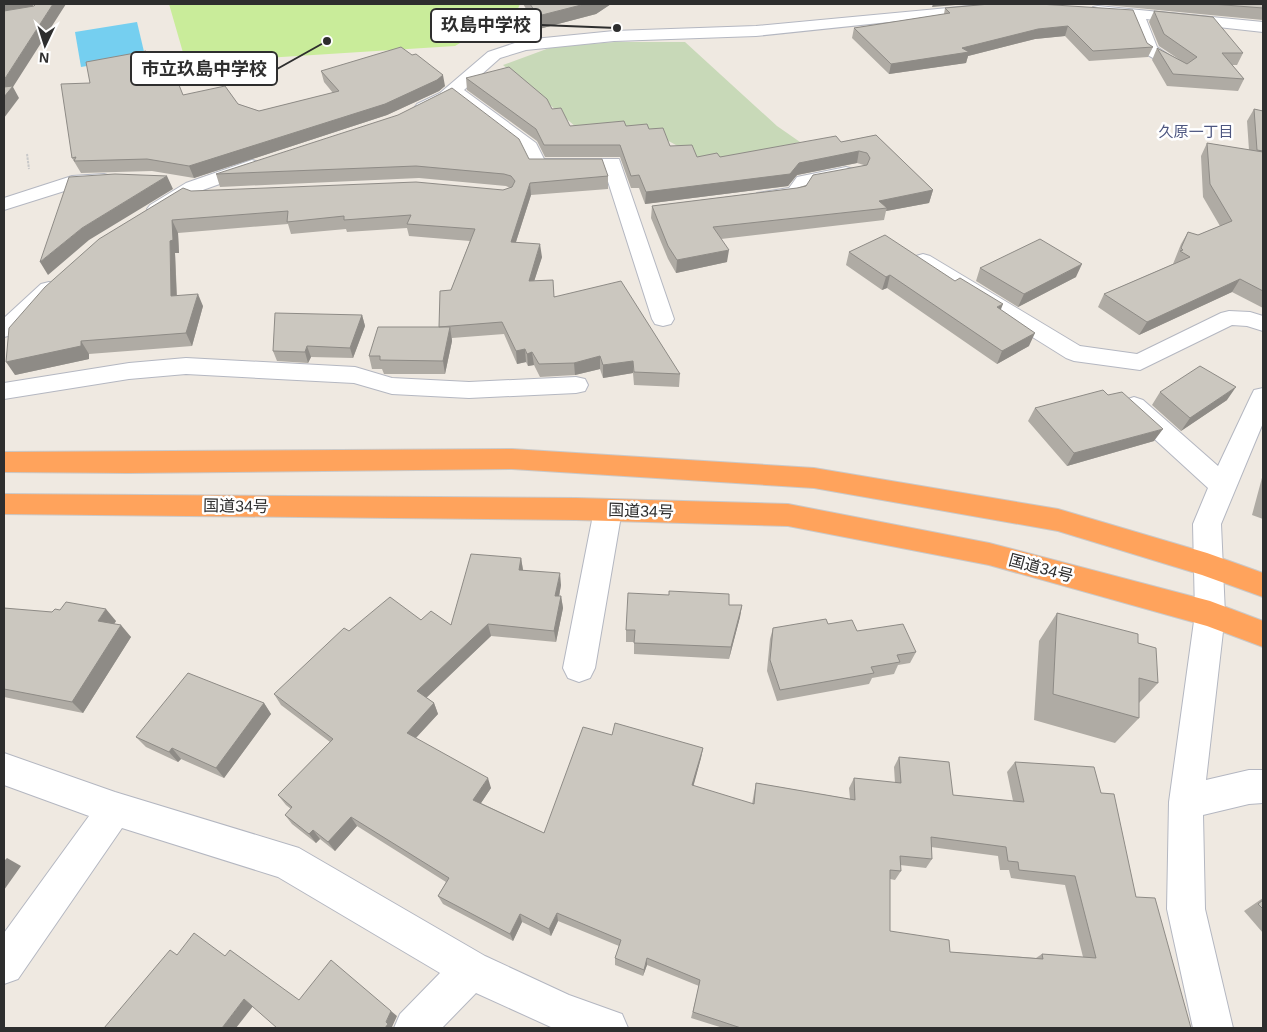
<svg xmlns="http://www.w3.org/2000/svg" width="1267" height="1032" font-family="Arial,'Noto Sans JP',sans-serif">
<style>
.cemetery{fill:#c8d9b8}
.pitch{fill:#c9ec9a}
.water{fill:#75cff0}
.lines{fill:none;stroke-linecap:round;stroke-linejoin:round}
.minor-casing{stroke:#b4b7c1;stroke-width:2}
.highway-casing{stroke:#c9c9c9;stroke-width:2}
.path{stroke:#c9c9c9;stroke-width:2;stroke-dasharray:2.5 1;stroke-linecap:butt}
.minor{fill:#fff;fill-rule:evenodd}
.highway{fill:#ffa35c;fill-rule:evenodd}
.wall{fill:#afaba4;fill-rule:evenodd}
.shaded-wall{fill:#8e8b86}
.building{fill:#cbc7bf;stroke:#8e8b86;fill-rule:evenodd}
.labels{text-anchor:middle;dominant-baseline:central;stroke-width:5;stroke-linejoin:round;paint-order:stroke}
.far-neighbourhood-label{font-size:15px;fill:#4d5680;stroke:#fff}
.street-label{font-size:16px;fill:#2e2e2e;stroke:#fff}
.leader{fill:none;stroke:#2e2e2e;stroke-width:2}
.callout-dot{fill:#2e2e2e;stroke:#fff;stroke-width:2}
.callout{fill:#fff;stroke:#2e2e2e;stroke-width:2}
.callout-label{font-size:18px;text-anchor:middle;font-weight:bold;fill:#2e2e2e}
</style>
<rect width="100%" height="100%" fill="#efe9e1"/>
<path class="cemetery" d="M615,42H685L777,126L800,142L709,163L652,132L589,138L503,65L552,47Z"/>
<path class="pitch" d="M169,4H520L510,27L471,29L472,36L455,46L186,63Z"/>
<path class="water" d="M137,22L145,56L81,67L75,32Z"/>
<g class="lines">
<g class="minor-casing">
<path id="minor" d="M980,5L987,9L985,12L756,36L614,41L526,50L500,58L464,90L536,143L544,159H619L674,319L671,324L663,326L655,324L652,319L604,169H530L522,150L454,98L429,112H417L414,108L417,104L440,93L488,52L524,40L614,31L756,26Z
M1098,6L1263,22V32L1146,19L1157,47L1190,69L1182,74L1144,53L1130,18L1093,13L1091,10L1093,7Z
M252,160L259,162L261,166L259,170L200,191L164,213H150L147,209L150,205L186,183Z
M846,167L853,169L855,173L853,177L810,186L802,197L764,203L757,201L754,197L757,193L789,188L797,177Z
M104,174L111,176L114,180L111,184L74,188L4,210V198L72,176Z
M923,254L930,256L1080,346L1137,354L1221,313L1229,311L1250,312L1263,316V331L1247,326L1232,325L1140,370L1074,361L1066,358L916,264L912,260L916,256Z
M49,282L57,284L60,289L57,294L12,335L4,337V318L41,284Z
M186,358L355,367L392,378L469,382L576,377L585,379L588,385L585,391L576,393L469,398L392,394L354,383L186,374L129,379L4,399V383L129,363Z
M1263,388V423L1221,524L1225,614L1206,780L1249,770H1263V803L1249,804L1203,815L1205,909L1233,1028H1193L1167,909L1169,802L1195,614L1193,524L1208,488L1125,412L1122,406L1125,400L1134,397L1143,400L1218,466L1251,396L1254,390Z
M608,499L618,503L622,510L595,668L590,678L579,682L568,678L563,668L594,510L598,503Z
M4,753L115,792L299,848L485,956L569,995L622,1014L628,1028H553L476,993L442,1028H394L400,1014L440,973L278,877L122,828L18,979L4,984V933L89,816L4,785Z"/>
</g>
<g class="highway-casing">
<path id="highway" d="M512,449L814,468L1058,509L1207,553L1263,573V597L1202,575L1058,531L814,488L512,469L128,473L4,472V452Z
M4,494L576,498L788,504L989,543L1210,601L1263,621V647L1207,626L989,565L788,526L576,520L4,514Z"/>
</g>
<path class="path" d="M27,154L29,169"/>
<use href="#minor" class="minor"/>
<use href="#highway" class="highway"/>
</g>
<path class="wall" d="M523,4H611L596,14L539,29Z
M990,4L1147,43L1153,47L1148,57L1089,61L1065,36L1035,39L968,56L966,63L889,74L852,38L854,28L944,14L945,8Z
M1074,4H1263V20L1095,4Z
M1154,11L1243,53L1237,65H1232L1244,79L1238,91L1167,86L1152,60L1157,48L1180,60L1159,46L1149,22Z
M150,63L157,84L183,95L238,104L259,111L333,93L324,82L321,71L445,86L439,91L387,115L194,178L152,171L81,173L72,158L90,83Z
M466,78L552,109L570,126H626L649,129L670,146L697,157H720L841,142L876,135L933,190L929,203L886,211L884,220L721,239L727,262L676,273L668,259L651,218L652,206L797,188L864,165L857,163L797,175L788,186L645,204L639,188H631L620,157H545L537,141L467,90Z
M1254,109L1263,111V308L1232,292L1139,335L1098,307L1104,294L1173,264L1181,244L1188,232L1198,235L1220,226L1203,197L1201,156L1207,143L1249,150L1247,121Z
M529,159L608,176V189L531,195L516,242L542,257L534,281L555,297L680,374L679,387L634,385L633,373L603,378L600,369L575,375L540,377L534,365L528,366L526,362L517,364L504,334L452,338V341L445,374H384L382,369H372L369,356L439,327L451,290L470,241L409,236L407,228L347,232L346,229L291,234L288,224L178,233L179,253H175L177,295L203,306L192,346L89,354V359L15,375L191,191L503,190L510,188L506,186L419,178L220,187L216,174Z
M849,252L955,281L1001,310L1029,346L997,364L887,288L882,290L846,265Z
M980,268L1076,277L1018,307L976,281Z
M362,315L365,326L353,358L311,357L308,363L277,361L273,351Z
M1160,392L1227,400L1181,431L1152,405Z
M1035,408L1154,441L1067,466L1028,421Z
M1263,474V519L1252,515Z
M521,558L523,570L561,585L559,596H561L563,608L556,642L491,636L426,697L434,703L438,714L416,738L491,788L481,803L544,833L612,735L703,748L701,758L693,786L752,804L754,793L756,783L850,799L849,788L854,778L895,783L894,767L899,757L953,795L1013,801L1007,772L1015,762L1101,793L1136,897L1191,1028H723L691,1018L699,986L647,965L643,976L615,965V958L619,946L558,921L551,936L522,922L513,941L443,904L438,896L446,882L357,826L335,851L320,839L316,843L292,824L285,815L291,809L286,805L278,795L330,742L281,705L274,694L349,631L421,620L451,625ZM931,847L998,856L1000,870H1009L1011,878L1065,885L1083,957L1042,954L1036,958L950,952L890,931V879L895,880L901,871L900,865L926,868L932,859Z
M729,605H742L740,617L729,659L634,654V642H626V630Z
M4,608L116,621L114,624L131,637L83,713L4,697Z
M1057,613L1138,643L1158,683L1139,703V718L1115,743L1034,720L1039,641Z
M828,624L857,631L916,652L910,663L898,665L894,674L872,678L869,684L777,701L767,671L770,639L773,628Z
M264,703L271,714L224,778L181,759L178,762L146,747L136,737Z
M1263,898V933L1244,911Z"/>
<path class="shaded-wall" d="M4,4H32L34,7L4,11Z
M53,4H66L13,87L19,98L4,118V80Z
M585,4H611L596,14L539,29L538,16Z
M933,4H967L932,7Z
M1068,26L1065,36L1035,39L968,56L966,63L889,74L891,64L1038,29Z
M146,51L150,63L161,95L156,84Z
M443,75L445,86L439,91L387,115L194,178L189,166Z
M859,151L857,163L797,175L788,186L645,204L646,192Z
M167,176L173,189L89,240L48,275L40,262L82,228Z
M530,183L531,195L512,254L511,242Z
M933,190L929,203L886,211L887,208L879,201Z
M172,220L178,233L179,253H175L177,308L171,296L170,241Z
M540,244L542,257L530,294L529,281Z
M729,250L727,262L676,273L677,260Z
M1082,264L1076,277L1018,307L1024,294Z
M890,275L887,288L882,290L886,277Z
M1240,279L1232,292L1139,335L1147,322Z
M198,294L203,306L192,346L186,333Z
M1003,304L998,317L997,307Z
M362,315L365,326L353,358L350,348Z
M450,327L452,341L445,374L443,361Z
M1035,333L1029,346L997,364L1002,351Z
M81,341L89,354V359L15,375L6,362Z
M307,346L311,357L308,363L305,352Z
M525,349L526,362L517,364L516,351Z
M532,352L534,365L528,366L527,354Z
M600,356V369L575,375L574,363Z
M633,361V373L603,378V365Z
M1236,387L1227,400L1181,431L1190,418Z
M1163,429L1154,441L1067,466L1074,453Z
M521,558L523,570H519Z
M560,573L561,585L557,608L555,596Z
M561,596L563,608L556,642L554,631Z
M742,605L740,617L729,659L731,647Z
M106,609L116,621L108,633L98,621Z
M488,624L491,636L422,702L417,691Z
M121,625L131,637L83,713L72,702Z
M264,703L271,714L224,778L216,768Z
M434,703L438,714L411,743L407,733Z
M172,748L181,759L178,762L169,752Z
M703,748L701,758L691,795L692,785Z
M488,778L491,788L477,809L473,800Z
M351,817L357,826L335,851L328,842Z
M313,830L320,839L316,843L309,834Z
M7,858L21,866L4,890V861Z
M557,913L558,921L551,936L549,929Z
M520,914L522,922L513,941L510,934Z
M647,958V965L643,976L644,970Z
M244,999L254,1005L236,1028H222Z
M391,1011L397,1016L392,1027L393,1028H385L386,1022Z"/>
<path class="building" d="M36,4H53L4,80V11L34,6Z
M530,4H585L538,16Z
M990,4H1039L1133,10L1147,43L1153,47L1093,51L1068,26L1038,29L962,48L969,52L891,64L854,28L950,13L945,8Z
M1212,4H1263V8Z
M1154,11L1213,17L1243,53H1222L1244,79L1173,74L1157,48L1187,64L1197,57L1164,34Z
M401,47L412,55L416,54L443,75L437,80L385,104L189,166L147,159L74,161L76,157L72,158L61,84L90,83L86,62L146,51L156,84L177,80L183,95L225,86L238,104L259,111L339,91L321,71Z
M509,67L547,99L552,109L561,108L570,126L624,121L626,126L647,124L649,129L663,128L670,146L692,145L697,157L717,153L720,157L836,136L841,142L876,135L933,190L879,201L887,208L713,227L729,250L677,260L668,246L652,206L797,188L806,186L813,175L867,165L870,158L867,153L859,151L799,163L790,174L646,192L639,175L631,176L620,145H544L536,129L466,78Z
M13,86L4,97V87Z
M452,88L519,139L529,159H602L608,176L530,183L511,242L540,244L529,281L553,280L554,297L621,281L680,374L634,372L633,361L603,365L600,356L574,363L539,364L532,352L527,354L525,349L516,351L502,322L439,327L440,291L451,290L475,229L407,224L411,215L344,220V216L287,222L288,211L172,220L173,240L170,241L171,296L198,294L186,333L81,341V346L6,362L9,328L45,287L99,239L183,188L191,191L416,182L503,190L512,187L515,181L511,176L504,174L416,166L216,174L398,115Z
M1254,109L1263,111V151L1257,150Z
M1207,143L1263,152V291L1240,279L1147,322L1104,294L1190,257L1180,251L1183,250L1181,248L1188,232L1198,235L1232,221L1210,184Z
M115,174L167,176L82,228L40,262L69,177Z
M885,235L955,281L960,278L1003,304L997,307L1035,333L1002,351L890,275L886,277L849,252Z
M1040,239L1082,264L1024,294L980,268Z
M275,313L362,315L350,348L307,346L305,352L273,351Z
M378,327H450L443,361L380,360V356H369Z
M1200,366L1236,387L1190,418L1160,392Z
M1103,390L1108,395L1122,392L1163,429L1074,453L1035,408Z
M471,554L521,558L519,570L560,573L555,596H561L554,631L488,624L417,691L434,703L407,733L488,778L473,800L544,833L583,727L612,735L615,723L703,748L692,785L754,804L756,783L855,800L854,778L901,783L899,757L949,762L953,795L1024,802L1015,762L1094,767L1101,793L1114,794L1136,897L1155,898L1191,1028H741L693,1012L700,980L647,958L644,970L615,958L621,940L557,913L549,929L520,914L510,934L438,896L449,878L351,817L328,842L313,830L309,834L285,815L292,807L278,795L333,739L274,694L344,628L349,631L390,597L421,620L431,611L451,625ZM931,837L1006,847L1008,861L1018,862L1019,870L1075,876L1096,958L1042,954L1043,959L950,952L949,940L890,931V870L901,871L900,856L932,859Z
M669,591L729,594V605H742L731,647L634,643L635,630H626L628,593L669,595Z
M66,602L106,609L98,621L121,625L72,702L4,689V608L52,612L55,609L60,610Z
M1057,613L1138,634V643L1156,648L1158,683L1139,678V718L1053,694Z
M826,619L828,624L852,620L857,631L903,624L916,652L897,655L900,662L871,667L874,673L780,690L770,660L773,628Z
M188,673L264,703L216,768L172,748L169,752L136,737Z
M1263,900V909L1258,904Z
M194,933L225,956L230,950L299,1000L331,960L391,1011L386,1022L388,1024L385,1028H277L244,999L222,1028H104L170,950L177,955Z"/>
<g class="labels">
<g class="far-neighbourhood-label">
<text x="1196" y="131">久原一丁目</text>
</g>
<g class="street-label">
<text transform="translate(236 506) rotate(1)">国道34号</text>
<text transform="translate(641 511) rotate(2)">国道34号</text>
<text transform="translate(1041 568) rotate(15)">国道34号</text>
</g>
</g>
<path class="leader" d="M617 28L541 25M327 41L277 69"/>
<g class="callout-dot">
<circle cx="617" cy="28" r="5"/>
<circle cx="327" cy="41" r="5"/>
</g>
<g class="callout">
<rect x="431" y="9" width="110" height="33" rx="5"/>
<rect x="131" y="52" width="146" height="33" rx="5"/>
</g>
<g class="callout-label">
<text x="486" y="31">玖島中学校</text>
<text x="204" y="75">市立玖島中学校</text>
</g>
<rect width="1267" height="1032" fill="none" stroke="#2e2e2e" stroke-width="10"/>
<g transform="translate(45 45) rotate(184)" stroke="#ffffff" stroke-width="4" paint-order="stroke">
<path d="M0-4L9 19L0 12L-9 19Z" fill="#2e2e2e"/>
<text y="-8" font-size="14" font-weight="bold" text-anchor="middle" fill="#2e2e2e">N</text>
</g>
</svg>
